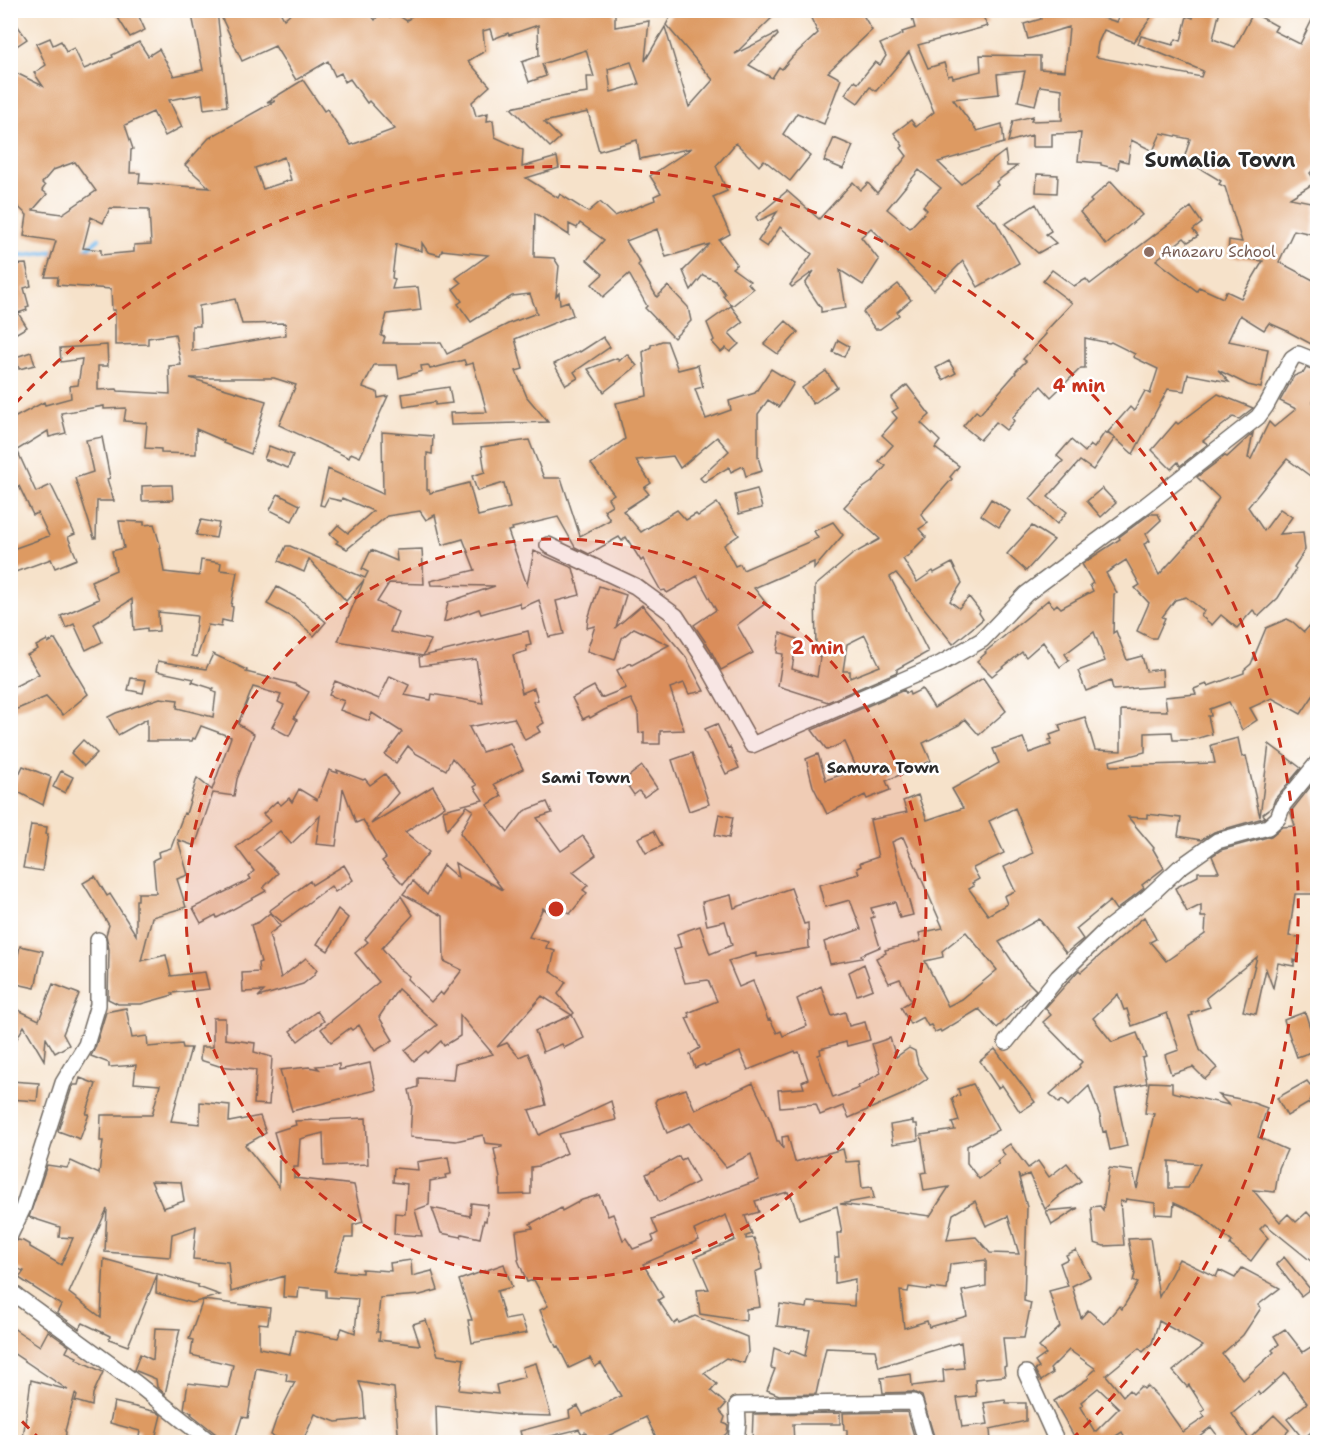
<svg xmlns="http://www.w3.org/2000/svg" width="1328" height="1453" font-family="'Shantell Sans',sans-serif">
<style>
.lines{fill:none;stroke-linecap:round;stroke-linejoin:round}
.stream{stroke:#78bef0;stroke-width:4.5}
.building{fill:#dd9a62;fill-rule:evenodd}
.minor-casing{stroke:#726b63;stroke-width:18}
.minor{stroke:#fff;stroke-width:15}
.ring{fill:none;stroke:#c8321e;stroke-width:3;stroke-dasharray:10 8}
.education-dot{fill:#8d6e63;stroke:#fff;stroke-width:2}
.labels{text-anchor:middle;dominant-baseline:central;stroke-width:5;stroke-linejoin:round;paint-order:stroke}
.education-label{font-size:15px;fill:#785e54;stroke:#fff;text-anchor:start}
.neighbourhood-label{font-size:16px;font-weight:bold;fill:#2b2b2b;stroke:#fff}
.district-label{font-size:21px;font-weight:bold;fill:#2b2b2b;stroke:#fff}
.centre{fill:#c8321e;stroke:#fff;stroke-width:3}
.ring-label{font-size:18px;text-anchor:middle;font-weight:bold;fill:#c8321e;stroke:#fff;stroke-width:5;stroke-linejoin:round;paint-order:stroke}
</style>
<rect width="100%" height="100%" fill="#fff"/>
<filter id="ink" filterUnits="userSpaceOnUse"><feTurbulence type="fractalNoise" baseFrequency=".0167" numOctaves="2"/><feDisplacementMap in="SourceGraphic" scale="12" xChannelSelector="R" yChannelSelector="G"/><feConvolveMatrix kernelMatrix="1 2 1 2 8 2 1 2 1" color-interpolation-filters="sRGB"/></filter>
<filter id="wash" filterUnits="userSpaceOnUse"><feTurbulence type="fractalNoise" baseFrequency=".008" numOctaves="4" result="noise"/><feDisplacementMap in="SourceGraphic" scale="24" xChannelSelector="R" yChannelSelector="G"/><feGaussianBlur stdDeviation="1.35" result="paint"/><feColorMatrix in="noise" values="0 0 0 0 0 0 0 0 0 0 0 0 0 0 0 0 0 1.4 0 .05"/><feComposite in="paint" operator="in"/></filter>
<g filter="url(#wash)">
<rect width="100%" height="100%" fill="#f6e2ca"/>
<g class="lines">
<path class="stream" d="M84,251L99,239
M10,257L58,251"/>
</g>
<g id="blocks">
<path class="building" d="M113,10H136L145,30L130,37Z
M191,10H217L227,106L204,109L202,94L169,100L182,127L165,136L153,112L125,125L133,149L131,150L130,173H140L139,183L210,188L185,165L209,138L275,101L267,102L303,80L324,111L327,109L351,145L395,129L369,101L367,103L350,79L345,82L341,73L335,76L328,61L296,80L275,46L242,61L218,10H279L284,19L294,10H367L375,20L381,11L390,17L393,12L407,21L417,10H615V27L649,21L645,61L665,27L689,107L713,80L666,25L674,10H780L735,54L777,33L778,35L749,65L772,78L779,67L782,69L792,57L818,33L810,16L820,10H860L872,30L828,72L841,79L824,124L797,113L783,134L810,156L790,181L764,160L759,166L736,143L716,166L727,191L713,197L730,234L719,240L737,264L732,268L750,281L748,283L753,289L732,306L723,296L725,294L716,281L703,275L691,290L683,271L710,244L666,257L657,229L626,241L640,263L638,265L657,297L668,286L688,307L691,321L674,338L645,308L647,306L629,274L603,297L592,284L603,274L587,260L604,240L580,223L577,228L569,224V235L535,213L534,257L554,258L559,266L556,296L559,293L560,304L568,301L573,315L515,339L523,369L516,371L527,397L548,422L451,425L450,413L487,412L473,363L466,365L464,360L430,369L428,365L421,366L422,371L399,378L397,365H374L363,387L377,392L378,398L388,396L360,457L351,453L349,458L279,425L296,385L274,378H190L266,401L251,454L223,443L224,441L196,429V454L161,453V449L145,448L147,423L124,421L126,408L104,409V406L61,413L66,433L49,437L48,431L17,450L36,492L51,485L75,534L68,537L77,559L55,568L51,559L10,574V550L49,536L38,513L33,515L19,486L10,490V420L44,402L45,405L71,398L70,386L78,385L82,359L61,362L60,348L107,345L108,366H98V390L117,389L118,391L170,394L169,366L181,365L175,334L148,338V344L115,345V310H112L111,289L57,285L58,277H45L56,241L24,236L27,215L10,199V70L43,86L34,73L46,65L36,44L50,38L53,45L61,41L66,52L74,48L84,69L113,57L112,55L139,42L148,56L159,49L174,76L203,70ZM538,25L539,56L522,62L529,82L546,76L542,64L586,50L594,77H587L588,93L566,96L511,108L550,147L560,138L544,122L588,112L599,151L637,140L640,159L692,148L650,176L661,193L654,196L655,200L615,216L600,202L588,212L560,194L558,198L526,178L559,168L557,157L522,167L523,150L495,137L493,120L487,121L488,113L476,116L472,102L490,86L468,61L485,51L483,31L490,29L493,39L508,33L509,35ZM631,62L639,84L611,92L608,69ZM284,157L291,180L263,189L255,168ZM75,162L96,191L62,214L33,210L47,194L42,190L45,186L42,183L53,170ZM110,208L149,209L151,244L134,245V252L101,255V250L83,248L91,217L103,223ZM422,243L428,252L440,255L442,250L488,255L456,278L461,283L453,289L462,301L458,304L471,322L512,296L530,294L537,313L510,323L447,354L441,343H383L385,337L381,336L387,314L421,310L418,287L392,289L395,279L392,278L396,244L422,251ZM235,299L242,324L285,323L286,335L192,351V326H200L199,306Z
M910,10H979L988,26L918,45L928,68L944,63L948,76L952,75L953,78L981,71L980,55L1040,56V69L1065,71L1069,27L1028,39L1024,24L1041,19L1040,13L1048,10H1094V15L1117,22L1121,12L1126,15L1130,10H1143L1152,16L1134,42L1104,30L1098,43L1096,57L1201,77L1203,71L1138,44L1141,36L1173,45L1176,39L1181,41L1187,16L1193,18L1195,10H1220L1213,39L1235,47L1253,13L1277,26L1274,31L1300,44L1317,10V166L1310,173L1316,182L1290,198L1316,203L1312,234L1294,230L1279,262L1317,282V351L1315,350L1317,347L1285,330L1269,323L1264,330L1240,315L1228,341L1268,349L1261,388L1248,385L1218,370L1229,382L1188,374L1184,391L1168,389L1133,454L1108,432L1130,407L1134,411L1145,391L1150,394L1158,369L1133,357L1135,354L1111,342L1109,343L1085,338V368H1081L1051,397L1041,386L1012,418L1014,421L1006,430L996,422L980,440L963,426L976,411L980,414L1016,373L1015,372L1026,361L1023,359L1046,334L1045,332L1072,303L1043,281L1052,270L1074,286L1086,279L1090,284L1191,207L1202,223L1193,230L1198,236L1188,242L1184,238L1156,260L1197,291L1199,287L1223,298L1226,291L1241,298L1263,261L1228,256L1229,240L1242,242L1225,187L1219,184L1221,181L1184,159L1190,139L1161,133L1153,151L1131,140L1128,162L1119,160L1118,169L1101,165V163L1078,161L1081,133L1052,134V147H1032V135L1008,142L1013,121L1033,116L1031,121L1062,120V89L1040,86L1035,105L1018,101L1025,71L997,74L999,94L953,99L977,131L1002,124L1004,143L938,162L961,184L1005,151L1007,166H1017L996,182L998,185L975,203L996,222L1019,263L978,287L963,261L934,290L871,228L861,237L879,260L863,285L840,270L846,308L821,312V308L805,284L814,271L792,287L790,285L812,254L780,227L767,247L758,241L777,212L758,221L756,217L787,191L819,219L853,182L861,190L868,183L877,193L907,156L901,148L903,146L894,133L911,120L916,127L934,112L909,52L876,91L870,87L858,103L845,94L854,81L858,83L875,62L880,65L886,56L880,44L903,34L902,32L915,28ZM919,170L941,188L923,206L927,210L910,228L887,209Z
M10,15L27,39L15,47L10,41Z
M834,138L853,146L843,169L824,161Z
M1037,174L1058,175L1057,193L1036,192Z
M1111,181L1142,215L1106,245L1080,212L1092,202L1090,200Z
M1036,204L1051,231L1046,234L1056,243L1038,253L1005,224Z
M26,264L31,286L24,288L29,306L26,307L27,310L18,313L27,327L15,334L10,327V265Z
M898,284L911,300L897,312L899,315L880,329H875L863,312Z
M731,306L743,322L729,333L739,344L730,352L726,348L721,352L712,342L714,340L707,323Z
M786,321L798,332L778,354L764,344Z
M603,337L610,347L574,372L578,378L566,385L554,364L579,351L580,352Z
M838,340L849,346L844,357L833,352Z
M662,341H667L678,370L698,365L703,387L695,389L706,419L731,410L729,401L755,393L771,369L794,383L779,407L768,400L758,414V457L762,471L746,476L743,466L731,472L729,467L704,482L700,478L729,451L717,437L680,468L673,456L636,460L651,483L644,488L649,494L623,511L641,532L677,510L686,520L696,514L698,516L717,503L739,535L724,545L735,566L740,564L743,570L818,538L814,531L833,522L843,535L814,569V562L754,588L766,603L737,625L753,653L721,670L709,647L694,625L716,610L697,576L667,593L665,590L661,591L643,559L641,561L626,537L622,541L619,537L589,554L575,547L558,517L512,528L513,530L508,531L527,585L534,551L573,568L580,595L556,601L564,634L549,637L539,600L521,608L519,603L481,614L479,609L444,622L448,602L495,586L431,585L430,581L475,570L463,539L442,545L435,515L426,520L420,511L387,516L347,549L336,543L338,541L330,534L338,525L348,533L373,511L342,498L341,501L328,498L324,506L320,505L328,469L383,494L382,432L433,436L432,454L427,453V490H429L430,493L469,483L478,516L510,508L504,483L477,491L472,476L485,472L481,447L529,440L544,478H561L580,536L610,520L604,510L612,505L608,498L614,494L591,464L625,439L616,403L647,396L643,352L651,347V345Z
M31,352L35,365L19,369L16,357Z
M627,354L637,366L604,392L588,369L617,358L619,361Z
M949,361L956,373L943,380L936,368Z
M1306,368L1317,372V394L1313,402L1317,405V481L1287,459L1248,507L1264,531L1280,509L1292,517L1280,534L1303,532L1305,550L1294,567L1296,569L1278,598L1259,616L1253,610L1237,628L1221,615L1212,625L1201,616L1204,611L1186,597L1175,600L1162,617L1165,618L1156,638H1151L1137,631L1149,603L1135,588L1140,585L1126,560L1106,573L1117,593L1114,594L1113,633L1116,631L1127,660L1142,656L1146,671L1162,669L1163,686L1113,690L1111,681L1086,691L1078,671L1105,661L1094,632L1065,654L1069,660L1060,667L1043,642L1026,657L1022,652L992,676L977,661L986,653L985,652L1048,600L1054,607L1057,604L1061,608L1093,591L1090,585L1093,583L1082,564L1120,539L1119,537L1150,514H1158L1161,520L1146,534L1150,541L1144,544L1159,575L1196,534L1219,498L1197,477L1225,456L1227,457L1253,433L1248,458L1251,459L1269,422L1274,427L1296,409L1280,401L1294,376L1304,372Z
M826,371L837,387L813,404L802,388Z
M907,385L930,415L921,423L940,441L935,448L959,466L950,477L952,479L921,514L928,523L919,529L926,537L911,552L912,553L903,559L917,582L933,571L934,573L952,563L962,583L950,601L959,608L969,597L980,611L979,613L983,619L953,644L896,573L890,577L928,652L897,669V672L828,702L778,686L783,654L777,653L780,633L797,639L792,669L817,677L820,657L816,653L815,586L853,554L880,539L844,507L860,490L872,482L886,466L879,461L893,445L882,435L897,418L892,412L898,408L891,398ZM865,635L880,666L850,678V671H843L847,644Z
M449,387L452,403L435,405V402L404,407L402,394Z
M1218,394L1253,408L1239,419L1233,417L1203,441L1208,444L1180,466L1178,462L1171,469L1152,450L1176,422L1178,424Z
M1105,432L1115,438L1093,470L1080,461L1048,497L1067,512L1057,524L1030,499L1043,484L1042,483L1063,461L1057,456L1071,440L1085,452L1090,445L1094,448Z
M102,437L110,478L107,479L114,501H97L96,538H94L75,478L93,472L86,440Z
M269,446L293,455L288,468L264,459Z
M163,485H172L173,500L142,501V486Z
M1102,488L1116,503L1101,517L1087,501Z
M757,489L762,508L739,514L735,495Z
M278,494L300,505L292,521L270,510Z
M991,499L1010,511L999,527L981,515Z
M201,520L219,523L216,538L196,535Z
M119,521L144,522V525L154,524L161,548H160L164,572L199,576L201,560L221,563L220,570L237,572L231,606L233,607L231,622L222,620L221,627L208,625L197,657L192,656L197,616L158,612L159,631L147,632V628L134,630L132,599L94,624L102,642L86,650L74,624L66,628L61,616L99,599L91,581L116,570L112,551L124,548Z
M1032,526L1054,540L1026,571L1007,554Z
M286,546H290L365,578L368,572L362,569L371,550L397,561L396,550L422,549L424,584L389,583L377,602L398,612L390,632L431,640L423,656L338,641L364,580L346,601L309,559L304,572L279,561Z
M599,586L626,595L616,627L642,605L686,657L704,691L689,694L684,683L670,688L684,730L660,731V744H644V732L639,733L638,713L631,699L604,710L590,718L589,716L583,719L572,698L594,686L601,698L626,688L617,670L631,663L632,665L669,645L634,628L622,638L615,660L587,651L595,626L587,628L588,619Z
M277,587L301,600L326,622L314,636L295,619L267,604Z
M1287,619L1293,622L1304,632L1311,624L1317,630V690L1301,714L1272,698L1250,708L1257,720L1242,730L1229,702L1210,709L1211,716H1208L1212,734L1192,740H1173L1172,732L1145,733V752L1110,761L1111,766L1215,763L1211,745L1238,738L1242,757L1246,756L1260,817L1269,744L1301,768L1275,799L1272,807L1263,814L1265,817L1263,818L1214,832L1201,840L1178,836L1181,818L1147,814V818L1128,817L1154,848L1153,849L1164,868L1142,885L1144,888L1116,910L1110,901L1076,929L1083,939L1066,953L1039,919L999,942L1023,977L1036,990L997,1028L979,1009L941,1032L940,1030L935,1032L931,1025L928,1026L923,1017L910,1024L901,1007L911,1001L900,979L889,983L876,958L886,953L885,950L921,941L919,933L943,928L903,837L892,842L913,915L900,918L895,902L871,908L874,917L871,918L880,947L861,955L862,958L830,964L824,942L861,929L850,900L825,907L819,885L859,874L857,868L861,866L860,863L878,857L870,820L907,812L903,801L918,795L927,820L963,808L952,789L999,763L993,749L1023,738L1029,753L1051,745L1049,740L1052,739L1050,735L1061,731L1059,725L1085,717L1095,750L1121,751V710L1167,711L1165,697L1196,694L1194,689L1207,684L1208,686L1244,673V670L1251,664L1266,628ZM1015,808L1033,853L1004,867L1015,891L1004,896L1007,904L988,915L969,889L974,886L972,883L979,879L973,868L1004,853L989,821ZM966,932L997,970L962,999L948,1006L925,961L943,957L942,951Z
M528,631L531,645L526,646L527,651L513,655L522,693L534,688L538,700L533,702L544,723L537,727L540,732L525,740L514,718L469,727L482,752L510,743L523,769L494,784L502,796L487,805L508,832L524,811L547,802L552,813L537,818L561,851L583,836L596,855L573,872L588,885L583,890L587,893L570,914L558,903L549,913L543,908L529,937L548,942L546,948L555,951L550,971L566,982L558,994L574,1013L572,1015L584,1038L564,1048L562,1044L543,1052L535,1031L572,1015L542,996L497,1047L507,1043L519,1057L528,1053L540,1082L546,1105L529,1110L539,1135L611,1101L616,1120L559,1134L567,1153L539,1166L531,1167V1194L500,1195V1178L494,1149L502,1147V1145L485,1143L483,1135L456,1141L410,1137L412,1104L409,1090L418,1087V1078L453,1080L455,1064L493,1054L460,1015V1036L444,1046L441,1041L428,1053L426,1051L414,1061L405,1050L437,1025L398,989L379,1017L393,1040L375,1051L359,1025L352,1030L350,1028L331,1042L321,1029L379,982L355,953L368,942L365,939L401,896L413,915L382,948L399,969L409,976L407,979L431,1002L440,992L443,995L462,970L444,961L443,916L403,894L413,881L427,895L443,865L458,878L455,863L503,890L460,833L473,810L467,806L447,830L443,810L483,800L474,787L477,785L452,758L446,770L415,753L408,746L396,763L385,755L402,732L372,713L369,721L340,710L344,701L329,695L335,681L379,699L390,676L409,685L404,695L431,700L432,694L483,703L476,659L420,666L419,657Z
M55,639L88,694L63,715L46,697L10,712V689L39,674L27,655L38,649L36,646L47,640L48,643Z
M213,654L247,670L246,672L295,684L309,692L294,718L297,720L289,736L272,727L284,705L278,702L281,695L253,687L238,724L254,734L237,779L234,796L213,793L195,846L178,840L188,875L177,879L186,907L152,917L141,961L166,955L171,976L205,972L209,989L172,993L173,995L141,1004H118L108,999L109,949L106,935L109,925L83,883L95,876L107,896L110,894L136,935V900H138V893H156L153,860L159,857L158,852L171,848L184,813L186,814L197,778L212,790L231,737L201,726L195,739L193,738L192,741H147V719L118,735L108,717L116,713L160,698L178,700L177,708L213,717L216,693L212,691L214,689L192,682L194,679L156,671L158,661L206,669Z
M131,678L146,680L143,693L128,690Z
M983,678L1006,711L979,735L965,719L959,725L923,743L931,761L886,781L890,790L867,799L865,795L827,814L813,786L806,759L818,754L826,780L857,769L845,742L827,750L812,730L904,690L906,693L909,692L910,695L922,689L934,708Z
M717,724L728,748L730,747L739,768L726,774L705,729Z
M83,740L97,753L84,766L71,753Z
M692,753L709,804L689,811L672,760Z
M23,766L51,777L43,805L12,789Z
M642,766L657,788L644,797L639,791L634,795L624,780Z
M329,770L338,773L337,770L363,780L365,779L370,785L385,774L398,793L371,824L433,786L445,806L405,832L429,852L403,884L382,861L386,858L363,820L356,823L343,788L336,846L316,844L320,816L291,844L280,831L255,850L278,873L263,888L266,891L217,918L216,915L201,923L193,908L251,879L249,876L254,871L236,847L270,821L263,814L277,801L281,805L289,798L292,802L299,789L317,800Z
M61,771L73,777L65,793L53,787Z
M1311,786L1317,806V894H1295L1289,936L1300,937L1297,961L1294,960V966L1278,963L1273,988L1266,969L1256,1014L1243,1011L1257,957L1206,998L1210,1007L1192,1013L1193,1015L1189,1016L1200,1050L1217,1068L1205,1079L1193,1067L1171,1074L1165,1055L1179,1050L1167,1013L1132,1026L1127,1009L1124,1010L1118,994L1093,1018L1112,1042L1137,1033L1146,1057L1142,1058L1147,1083L1115,1090L1127,1146L1110,1150L1106,1131L1103,1132L1100,1116L1089,1086L1068,1106L1062,1100L1059,1103L1050,1094L1080,1067L1079,1065L1082,1062L1043,1022L1051,1015L1045,1008L1079,970L1081,972L1144,917L1156,939L1150,942L1166,961L1205,934L1206,917H1201V905L1187,912L1175,888L1198,876V872H1219L1212,856L1221,850L1271,836L1282,827L1295,826L1291,813L1292,810Z
M719,814L733,817L729,838L715,835Z
M31,825L47,827L46,834H48L42,871L23,868Z
M654,831L662,846L646,853L638,838Z
M344,865L353,880L335,892L331,886L282,922L269,911L310,881L312,885Z
M791,888L804,924L808,923L809,948L756,957V953L728,961L739,987L753,981L768,1020L770,1019L777,1033L781,1031L783,1036L807,1026L797,999L821,986L832,1016L845,1012L849,1026L865,1022L870,1040L847,1046L846,1042L820,1049L821,1054L818,1055L833,1098L859,1088L858,1086L881,1073L872,1044L890,1038L896,1057L909,1048L915,1051L918,1064L928,1078L906,1093L849,1118L843,1106L820,1115L816,1104L780,1107L778,1090L804,1088L802,1082L808,1079L799,1052L796,1053L795,1051L748,1070L740,1052L705,1066L704,1064L695,1068L690,1054L700,1048L686,1018L690,1017L688,1013L717,1001L708,980L685,983L674,949L681,947L677,934L700,926L710,954L732,945L725,921L707,925L702,902L731,895L734,908Z
M338,909L348,918L328,951L317,944Z
M270,913L280,926L269,934L281,978L306,958L317,970L313,976L303,984L258,997L264,991L243,992L242,973L259,972L258,963L261,962L251,925L259,922Z
M20,946L43,951L35,988L12,983Z
M864,964L873,989L857,995L849,972Z
M53,984L79,994L63,1034L69,1045L55,1053L46,1038L44,1060L24,1026L10,1051V1006L39,1020Z
M126,1008L132,1038L147,1036L148,1047L182,1044L183,1048H191L171,1121L200,1124V1102L230,1105L229,1122L260,1116L266,1133L245,1145L279,1187V1160H282L274,1132L296,1125L295,1121L366,1118L368,1164L324,1166L323,1133L300,1139L298,1167H294V1178L354,1185L363,1222L353,1225V1238H345L334,1271L362,1273V1269L391,1271L390,1263L411,1260L412,1276L432,1271L438,1290L420,1295L380,1298L377,1332H380L379,1340L420,1345L413,1324L426,1320L438,1355L464,1359L459,1390L498,1394L496,1385L525,1377L522,1367L536,1363L551,1416L513,1415L436,1406L437,1443H399L394,1388L359,1382L363,1393L365,1419L336,1422L315,1414L302,1443H286L271,1435L276,1420L295,1382L286,1381L287,1374L256,1368L248,1418L242,1417L234,1443H225L219,1441L216,1434L191,1414L192,1413L184,1409L188,1383L228,1388L233,1365L191,1355L193,1340L189,1339L203,1300L270,1308L268,1324L259,1323V1348L290,1354L295,1330L338,1338L342,1328L355,1333L358,1299L326,1297V1290L299,1287L298,1298L283,1297L284,1276L231,1292L228,1262L193,1259L196,1226L172,1234L170,1257L105,1252L107,1209L69,1293L101,1317L104,1259L198,1285V1287L220,1295L192,1303L156,1293L157,1275L128,1346L109,1339L110,1336L83,1323L79,1329L57,1313L61,1305L19,1278L24,1271L10,1266V1245L18,1240L23,1241L30,1245V1247L61,1265L73,1238L59,1237L60,1227L29,1217L47,1165L67,1168L71,1161L99,1174L103,1141H100L101,1115H152L160,1085L134,1083L136,1065L109,1067V1063L91,1056L95,1048L106,1012ZM151,1181L181,1182L184,1201L163,1208Z
M317,1011L324,1021L298,1041L290,1031Z
M1305,1012L1317,1050L1297,1057L1284,1020Z
M213,1018H225V1039L255,1043L254,1052L272,1057L269,1105L254,1104L256,1070L219,1066L200,1060L201,1047H213Z
M995,1049L1035,1102L1020,1112L1002,1085L998,1088L980,1061Z
M370,1063L376,1090L292,1111L280,1070L309,1067L319,1069L316,1066L339,1064V1070Z
M80,1078L96,1084L86,1114H89L80,1139L58,1131L72,1087L73,1085H78Z
M1317,1080V1086L1309,1103L1287,1116L1277,1098L1307,1081L1310,1085Z
M10,1081L39,1083L37,1101L10,1099Z
M1149,1082L1172,1083V1092L1229,1105L1219,1095L1245,1100L1267,1108L1258,1137L1287,1150L1279,1168L1275,1192L1253,1190L1280,1222L1288,1214L1296,1222L1307,1212L1317,1223V1266L1265,1224L1260,1229L1268,1238L1251,1261L1230,1245L1232,1242L1202,1216L1174,1203L1173,1215L1155,1214V1203L1126,1199L1125,1202L1120,1201L1124,1245L1104,1246L1094,1243L1091,1207L1100,1206L1103,1210L1109,1168L1133,1171L1137,1189L1154,1114L1145,1113ZM1169,1161L1200,1164L1188,1188H1169Z
M753,1083L771,1122L777,1141H779L783,1149L782,1137L788,1136L795,1162L843,1149L846,1162L859,1161L862,1188L872,1187L874,1198L840,1204L930,1216L949,1187L924,1191L921,1173L927,1172L921,1135L955,1130L952,1123L959,1121L952,1098L960,1095L958,1089L973,1084L998,1130L967,1146V1163L979,1179L999,1164L997,1162L1005,1155L1001,1150L1010,1144L1028,1168L1038,1161L1049,1177L1067,1163L1081,1181L1058,1196L1059,1197L1045,1209L1029,1174L1020,1178L1018,1174L1027,1207L1024,1301L1031,1303L1024,1338H1003L1006,1366L1004,1367L1005,1376L975,1379L976,1396L957,1398L962,1427L988,1424L984,1403L1005,1400L1006,1403H1026V1421L990,1429L991,1443H936L922,1396L913,1392L883,1393L881,1378L911,1374L912,1386L944,1382L943,1370L964,1368L961,1342L879,1367L875,1350L826,1348L816,1394L779,1395L767,1390L775,1369L771,1368L774,1348L789,1354L791,1350L805,1356L810,1330L777,1326L780,1304L807,1308L808,1302L854,1306L855,1279L835,1283V1257H839L837,1233H842L837,1206L799,1219L791,1195H789L788,1192L755,1201L759,1212L745,1216L752,1234L746,1236V1239L754,1238L760,1254L762,1269L755,1272L760,1307L746,1309V1321L700,1314L697,1290L709,1289L695,1257L735,1240L726,1215L694,1230L699,1240L643,1264L663,1297L658,1300L674,1324L678,1321L679,1323L695,1316L747,1337L748,1352L744,1363L726,1358L704,1373L717,1384L711,1391L726,1404L720,1411L725,1417L723,1423L728,1425L727,1433L716,1443H659L646,1417L596,1442L594,1438L590,1440L585,1432L582,1434L579,1429L523,1443L520,1431L570,1418L569,1411L578,1406L583,1415L621,1396L601,1363L595,1367L590,1358L569,1368L558,1346L556,1347L540,1310L548,1306L534,1280L527,1282L518,1260L519,1259L516,1231L533,1228L530,1224L541,1218L542,1219L561,1208L562,1211L582,1200L599,1195L608,1216L613,1214L623,1240L626,1238L633,1249L654,1241L652,1236L658,1233L652,1219L759,1180L751,1154L726,1167L690,1123L667,1133L655,1102L657,1099L686,1089L695,1110ZM975,1201L986,1226L1008,1216L1019,1254L990,1253L976,1237L947,1240L953,1214ZM986,1260V1286L962,1291L967,1316L929,1327L927,1321L904,1328L900,1291L908,1292L909,1287L930,1290L931,1288L947,1290L950,1264Z
M913,1121V1124H917L918,1140L893,1144L890,1125Z
M679,1156L681,1160L685,1158L698,1182L659,1202L646,1174Z
M448,1157L451,1174L445,1175L446,1178L430,1181L429,1205L415,1210L422,1236L394,1234L395,1213L405,1214L407,1184L393,1182L394,1168L418,1170L417,1162Z
M471,1203L488,1205L486,1221L484,1220L480,1238L462,1234L461,1237L441,1233L432,1208L470,1216Z
M1078,1208L1052,1225L1046,1211Z
M1150,1238L1159,1297L1179,1259L1216,1277L1219,1270L1235,1278L1242,1268L1280,1288L1258,1305L1261,1308L1243,1335L1222,1354L1243,1380L1274,1352L1272,1350L1279,1344L1274,1336L1285,1329L1303,1352L1317,1343V1375L1313,1379L1317,1386V1402L1311,1406L1317,1414V1427L1303,1439L1287,1419L1307,1403L1285,1373L1260,1395L1258,1392L1232,1414L1249,1439L1274,1415L1289,1430L1277,1443H1223L1211,1427L1190,1443H1128L1122,1432L1105,1443H1078L1054,1401L1089,1378L1088,1376L1096,1369L1069,1350L1050,1369L1053,1373L1041,1381L1038,1376L1035,1370L1039,1368L1035,1362L1046,1354L1039,1347L1060,1327L1049,1291L1068,1286L1060,1263L1068,1259L1066,1255L1076,1250L1090,1277L1072,1286L1081,1318L1088,1310L1104,1324L1119,1306L1122,1309L1138,1283L1133,1281L1135,1274L1128,1239ZM1159,1321L1203,1346L1173,1371L1187,1387L1189,1385L1205,1410L1201,1412L1205,1417L1183,1432L1159,1398L1147,1386L1144,1389L1141,1386L1133,1394L1129,1390L1123,1396L1106,1375L1139,1348L1143,1352L1152,1343ZM1098,1388L1119,1408L1095,1432L1080,1407L1083,1405L1081,1402Z
M1284,1257L1310,1289L1301,1296L1276,1264Z
M504,1264L512,1287L497,1291L505,1320L521,1317L527,1333L472,1343L468,1320H472L459,1280Z
M10,1326L40,1346L48,1331L69,1346L66,1352L77,1357L76,1359L103,1372L93,1394L92,1406L75,1401L77,1396L75,1394L65,1431L66,1432L65,1443H47L23,1438L31,1380L68,1390L10,1351Z
M155,1328L180,1329L165,1394L157,1387L156,1379L134,1370L140,1354L153,1360Z
M114,1402L157,1412L161,1415L154,1443H138L140,1431L110,1423Z
M907,1412L916,1443L850,1441V1437H847V1430H844L843,1413Z
M840,1413V1424H793L794,1443H752L753,1414Z"/>
</g>
</g>
<g filter="url(#ink)">
<use href="#blocks" fill-opacity="0" stroke="#726b63" stroke-width="1.5"/>
<g class="lines">
<g class="minor-casing">
<path id="minor" d="M548,545L635,586L676,616L701,654L752,745L940,664L982,640L1026,594L1146,505L1258,417L1266,406L1292,358L1298,354L1318,362
M1006,1042L1058,977L1107,929L1147,898L1179,868L1217,841L1268,827L1278,818L1283,805L1318,762
M10,1235L23,1208L63,1083L86,1045L98,1005V940
M10,1291L136,1383L210,1442
M1026,1373L1057,1442
M736,1442L738,1422L737,1405L913,1402L915,1403L926,1442"/>
</g>
<use href="#minor" class="minor"/>
</g>
</g>
<circle cx="556" cy="909" r="370" fill="#c8321e" fill-opacity=".12"/>
<g class="ring">
<circle cx="556" cy="909" r="370"/>
<path d="M42 1441A740 740 0 0 1 15 1414M15 404A740 740 0 1 1 1070 1441"/>
</g>
<circle class="education-dot" cx="1149" cy="252" r="6"/>
<g class="labels">
<g class="education-label">
<text x="1161" y="252">Anazaru School</text>
</g>
<g class="neighbourhood-label">
<text x="883" y="767">Samura Town</text>
<text x="586" y="777">Sami Town</text>
</g>
<g class="district-label">
<text x="1220" y="160">Sumalia Town</text>
</g>
</g>
<circle cx="556" cy="909" r="9" class="centre"/>
<g class="ring-label">
<text x="1079" y="392">4 min</text>
<text x="818" y="654">2 min</text>
</g>
<rect width="1328" height="1453" fill="none" stroke="#fff" stroke-width="36"/>
</svg>
